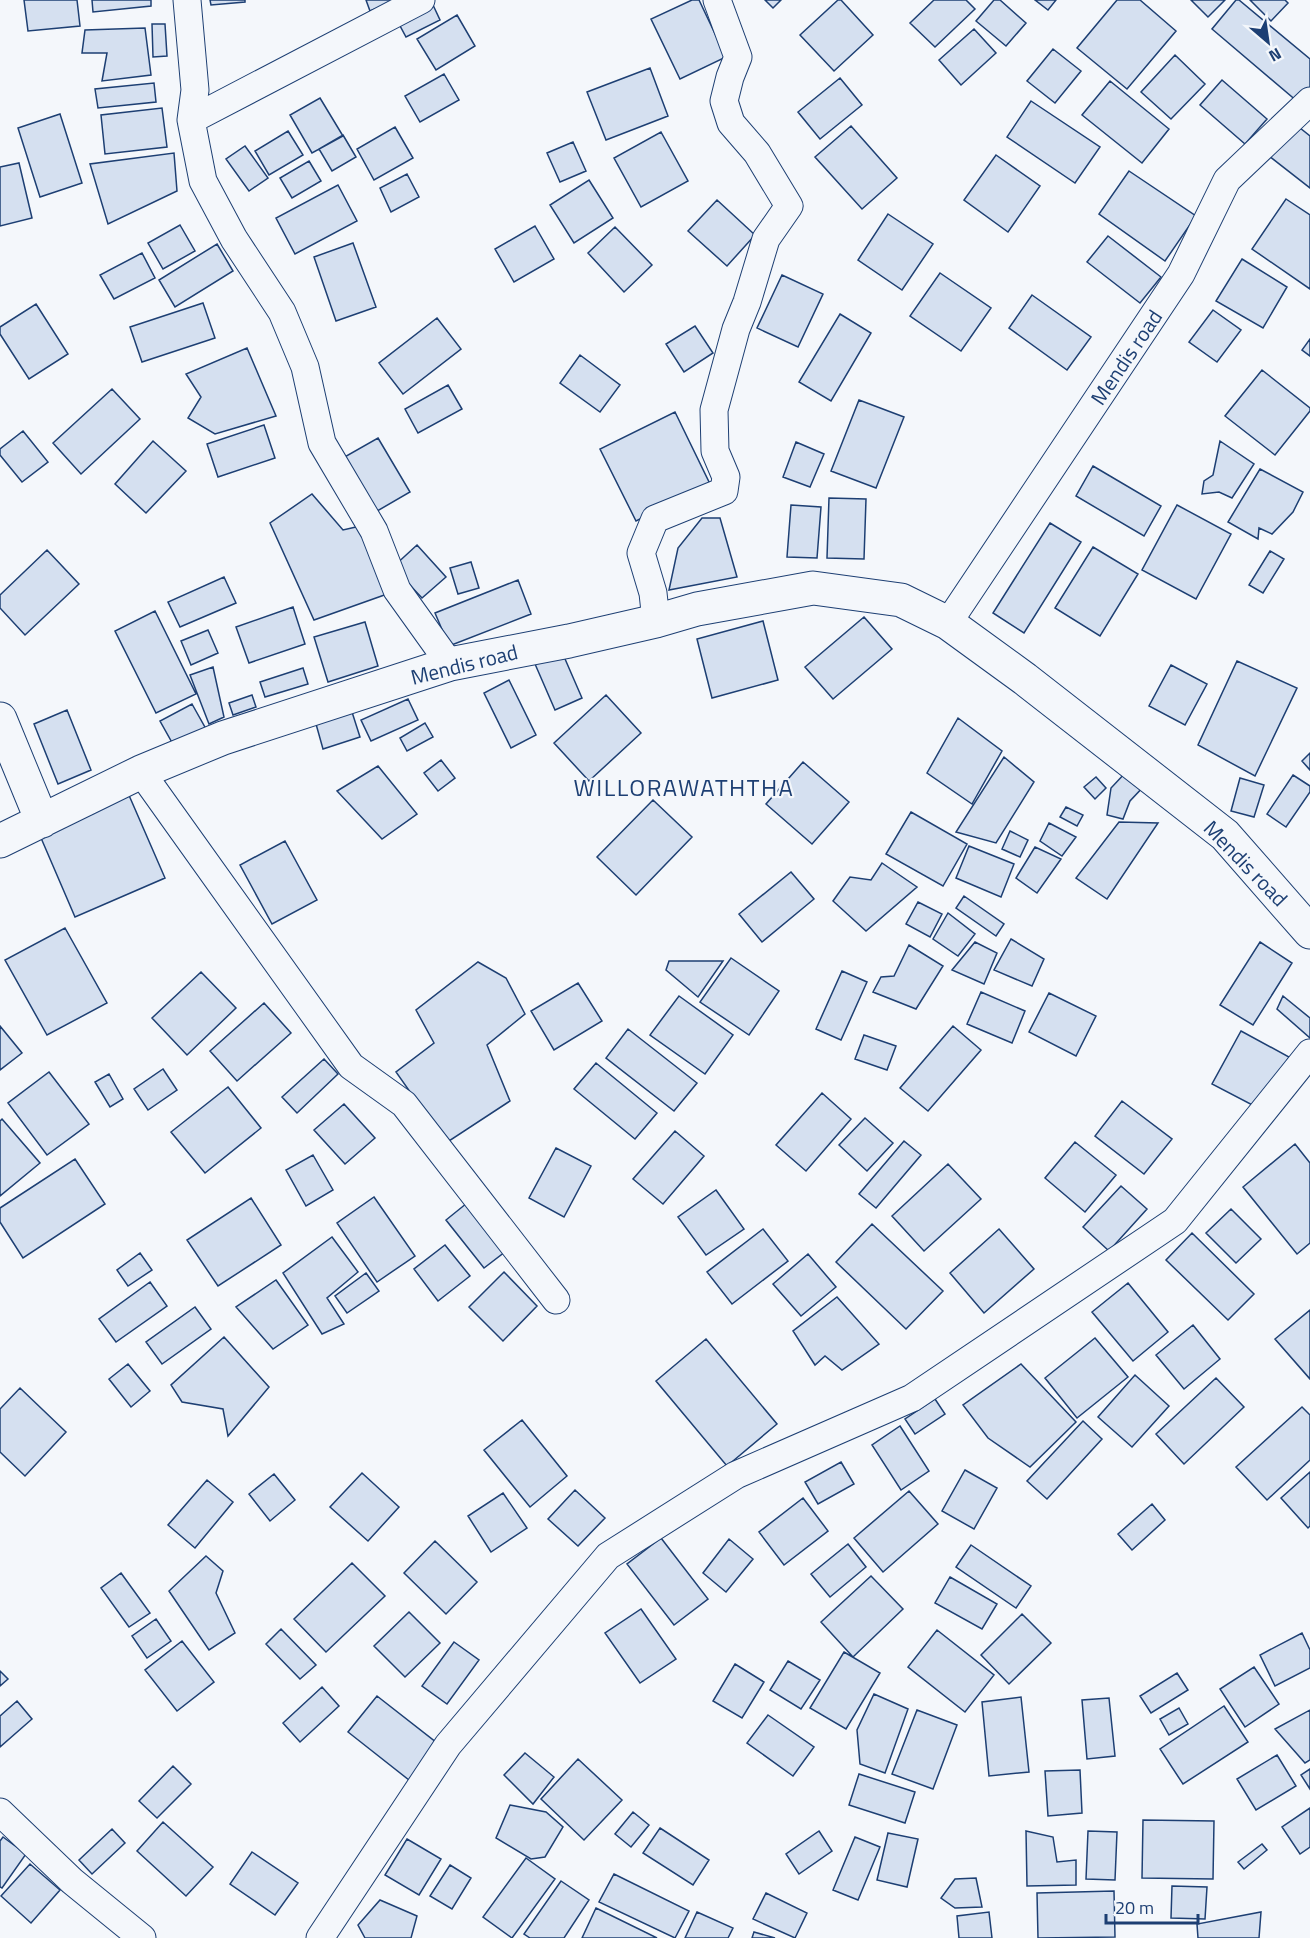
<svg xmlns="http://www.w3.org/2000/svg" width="1310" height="1938" font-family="'Titillium Web',sans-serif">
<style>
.building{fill:#d5e0f0;stroke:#1d3f73;stroke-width:1.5}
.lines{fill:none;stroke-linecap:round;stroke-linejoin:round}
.minor-casing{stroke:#1d3f73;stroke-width:29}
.tertiary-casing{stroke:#1d3f73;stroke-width:35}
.minor{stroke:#f4f7fb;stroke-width:27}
.tertiary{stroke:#f4f7fb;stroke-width:33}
.labels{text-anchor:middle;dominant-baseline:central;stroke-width:4.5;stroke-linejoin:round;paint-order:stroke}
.street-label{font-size:21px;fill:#1d3f73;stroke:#f4f7fb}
.quarter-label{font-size:24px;letter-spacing:1.5px;fill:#1d3f73;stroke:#f4f7fb}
</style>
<rect width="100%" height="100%" fill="#f4f7fb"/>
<path class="building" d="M24,0H77L80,26L28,31Z
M92,0H151V6L93,12Z
M210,0H245V2L211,5Z
M366,0H398L370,11Z
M692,0H699L726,57L680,79L651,19Z
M765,0H781L773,8Z
M838,0H841L873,35L834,71L800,35Z
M934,0H966L975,9L935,47L910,23Z
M994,0H1000L1026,23L1006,46L976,21Z
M1035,0H1056L1048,10Z
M1117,0H1140L1176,31L1127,89L1077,48Z
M1191,0H1225L1208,17Z
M1236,0H1239L1310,59V89L1298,102L1212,29Z
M1250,0H1285L1288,3L1271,21Z
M433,5L440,20L406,37L398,22Z
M457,15L475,46L436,70L417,39Z
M152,24H165L167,56L153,57Z
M145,28L151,75L102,81L107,53H82L85,30Z
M974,29L996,53L961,85L939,60Z
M1053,49L1081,71L1055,103L1027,81Z
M1175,55L1205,84L1171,119L1141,92Z
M650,68L668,116L606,140L587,92Z
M444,74L459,100L420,122L405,96Z
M840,78L862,105L820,139L798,112Z
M1222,80L1267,119L1245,144L1200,105Z
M1110,81L1169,129L1142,163L1082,115Z
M154,83L156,102L98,108L95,89Z
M320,98L343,136L312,153L290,115Z
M1031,101L1100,147L1075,183L1007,137Z
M162,108L167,147L105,154L101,115Z
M60,114L82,183L40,197L18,128Z
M1295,124L1310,136V188L1269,156Z
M851,126L897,178L862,209L815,157Z
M395,127L413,158L374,180L357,149Z
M288,131L303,155L269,175L255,151Z
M661,132L688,181L641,207L614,158Z
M343,135L356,157L332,171L319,149Z
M573,142L586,171L560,182L547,153Z
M245,146L268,178L249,191L226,159Z
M174,153L177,191L108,224L90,164Z
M996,155L1040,186L1008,232L964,200Z
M309,161L321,181L292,198L280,178Z
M19,163L32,218L0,226V167Z
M1129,171L1196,216L1165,261L1099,214Z
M407,174L419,197L391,212L380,188Z
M589,180L613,218L574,243L550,205Z
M338,185L357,221L295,254L276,218Z
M1286,199L1310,215V289L1252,249Z
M717,200L755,235L727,266L688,231Z
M888,214L933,244L902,290L858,260Z
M180,225L195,251L163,269L148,243Z
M535,226L554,259L514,282L495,249Z
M615,227L652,265L624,292L588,253Z
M1108,236L1161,277L1140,303L1087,262Z
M353,243L376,307L336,321L314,257Z
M217,244L233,271L175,307L159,280Z
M142,253L155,278L114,299L100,275Z
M1242,259L1287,287L1263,328L1216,301Z
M940,273L991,308L961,351L910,316Z
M782,275L823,294L798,347L757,328Z
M1032,295L1091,337L1067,370L1009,328Z
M203,303L215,338L142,362L130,327Z
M36,304L68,354L29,379L0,334V327Z
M1213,310L1241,330L1217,362L1189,342Z
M840,314L871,333L831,401L799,382Z
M437,318L461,349L403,394L379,363Z
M695,326L713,353L684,372L666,344Z
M1310,339V356L1302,350Z
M247,348L276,416L215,434L188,418L201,397L186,374Z
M580,355L620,385L600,412L560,383Z
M1262,370L1310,408V411L1275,455L1225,416Z
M448,385L462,409L418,433L405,409Z
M112,389L140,419L81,474L53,443Z
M859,400L904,417L876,488L831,471Z
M675,412L710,484L636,521L600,449Z
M264,425L275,458L218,477L207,444Z
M23,431L48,462L22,482L0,455V449Z
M378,438L410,492L372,514L341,459Z
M153,441L186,471L146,513L115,484Z
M1220,441L1254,464L1232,498L1219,492L1202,494L1204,481L1213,475Z
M796,442L824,454L810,487L783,477Z
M1093,466L1161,506L1144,536L1076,496Z
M1260,469L1303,492L1293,512L1272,534L1259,528L1258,539L1228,522Z
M312,494L343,530L365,525L390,593L314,620L270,523Z
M829,498L866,499L864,559L827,558Z
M791,505L821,507L817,558L787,557Z
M1177,505L1231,534L1196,599L1142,570Z
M702,518H720L737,577L669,590L678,548Z
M1050,523L1081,542L1024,633L993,613Z
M417,545L446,577L422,598L393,567Z
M1093,547L1138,574L1100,636L1055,608Z
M47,550L79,584L25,635L0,608V595Z
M1270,551L1284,559L1263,593L1249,585Z
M471,562L479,588L458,594L450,568Z
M224,577L236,603L180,627L168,602Z
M518,580L531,614L449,646L435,613Z
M293,607L305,644L249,663L236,627Z
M155,611L196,694L156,713L115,631Z
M864,617L892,649L833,699L805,667Z
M763,621L778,680L712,698L697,639Z
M365,622L378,666L328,682L314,637Z
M208,630L218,653L191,665L181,641Z
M562,652L582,698L555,710L535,664Z
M1237,661L1297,688L1255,776L1198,745Z
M1171,665L1207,684L1185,725L1149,706Z
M213,667L224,717L209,724L190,675Z
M303,668L308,684L265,697L260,682Z
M509,680L536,735L511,748L484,693Z
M252,695L256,707L233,715L229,703Z
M606,695L641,733L589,781L554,743Z
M408,699L418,720L371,741L361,720Z
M192,704L206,729L174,746L160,721Z
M67,710L91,770L58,784L34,724Z
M352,712L360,737L323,749L316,724Z
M958,718L1002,751L972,804L927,773Z
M425,723L433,737L407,751L400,738Z
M1310,753V770L1302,761Z
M1004,757L1034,782L996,843L956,832Z
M441,760L455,778L438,791L424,773Z
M803,762L849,802L812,844L766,804Z
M378,766L417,814L382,839L337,791Z
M1127,771L1145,785L1130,801L1123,819L1107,815L1111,788Z
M1293,775L1310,786V792L1286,827L1267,814Z
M1096,777L1106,788L1095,799L1084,787Z
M1240,778L1264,785L1254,817L1231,811Z
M128,793L165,878L75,917L38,831Z
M653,800L692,837L636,895L597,857Z
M1066,807L1083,815L1077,826L1060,817Z
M911,812L967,844L943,886L886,854Z
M1119,822L1158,823L1107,899L1076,878Z
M1049,823L1076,837L1062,856L1040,841Z
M1010,831L1028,840L1020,857L1002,849Z
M285,841L317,900L272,924L240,865Z
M969,846L1014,864L1001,897L956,878Z
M1035,847L1061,859L1037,893L1016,878Z
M882,863L917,887L866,931L833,901L850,877L871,880Z
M791,872L814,899L762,942L739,914Z
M964,896L1004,924L996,936L956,908Z
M918,902L942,914L930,937L906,924Z
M948,913L975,934L958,956L933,939Z
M65,928L107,1003L47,1035L5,960Z
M1011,939L1044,959L1032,986L994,970Z
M975,942L997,953L984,984L952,970Z
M1260,942L1292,963L1253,1025L1220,1005Z
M909,945L943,966L916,1009L873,992L881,977L894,976Z
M731,958L779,991L749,1035L700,1002Z
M669,961H723L698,997L666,970Z
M478,962L506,978L525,1014L487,1045L510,1101L446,1143L396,1072L434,1043L416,1010Z
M842,971L867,982L841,1040L816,1029Z
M201,972L236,1008L187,1055L152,1018Z
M578,983L602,1021L554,1050L531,1011Z
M981,992L1025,1011L1012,1043L967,1024Z
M1049,993L1096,1016L1076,1056L1029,1032Z
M679,996L733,1035L705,1074L650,1035Z
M1283,996L1310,1018V1038L1277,1009Z
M264,1003L291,1033L237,1081L210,1051Z
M0,1026L22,1053L0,1070Z
M953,1026L981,1050L928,1111L900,1088Z
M628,1029L697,1083L674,1111L606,1058Z
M1241,1031L1289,1057L1260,1109L1212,1084Z
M864,1035L896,1046L887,1070L855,1059Z
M324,1059L338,1074L297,1113L282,1097Z
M596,1063L657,1113L635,1139L574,1089Z
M163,1069L177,1090L148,1110L134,1089Z
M49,1072L89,1124L47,1155L8,1103Z
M109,1074L123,1099L110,1107L95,1082Z
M228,1087L261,1128L205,1173L171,1132Z
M822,1093L851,1119L806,1171L776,1145Z
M1122,1101L1172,1139L1144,1174L1095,1136Z
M344,1104L375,1138L345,1164L314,1130Z
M865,1118L893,1143L867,1171L839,1145Z
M2,1119L40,1163L0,1196V1121Z
M675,1131L704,1156L663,1204L633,1179Z
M904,1141L921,1155L876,1208L859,1194Z
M1075,1142L1116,1175L1085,1212L1045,1178Z
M1295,1144L1310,1163V1243L1297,1254L1243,1187Z
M556,1148L591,1166L564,1217L529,1198Z
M313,1155L333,1190L306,1206L286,1170Z
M75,1159L105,1204L23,1258L0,1222V1208Z
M948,1164L981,1199L924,1251L892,1216Z
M1121,1186L1147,1209L1109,1251L1083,1227Z
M716,1190L744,1229L706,1255L678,1217Z
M374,1197L415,1256L377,1282L337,1223Z
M251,1198L281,1245L218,1286L187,1240Z
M472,1199L510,1248L484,1268L446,1220Z
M1231,1209L1261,1239L1236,1263L1206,1233Z
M872,1224L943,1291L906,1329L836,1262Z
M763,1229L788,1261L732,1304L707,1272Z
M999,1229L1034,1269L984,1313L950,1273Z
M1192,1233L1254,1294L1228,1320L1166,1260Z
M332,1237L358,1272L327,1298L344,1324L322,1334L283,1273Z
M445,1245L470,1276L438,1301L414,1269Z
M140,1253L152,1270L128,1286L117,1270Z
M808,1254L836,1287L801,1316L773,1284Z
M504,1272L537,1306L503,1341L469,1307Z
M366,1273L379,1291L347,1313L335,1296Z
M276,1280L308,1325L273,1349L236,1307Z
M150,1282L167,1306L116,1342L99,1319Z
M1128,1283L1168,1332L1133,1361L1092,1312Z
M837,1297L879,1344L842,1370L825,1356L815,1365L793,1331Z
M195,1307L211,1329L162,1364L146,1342Z
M1310,1310V1379L1275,1339Z
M1193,1325L1220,1359L1184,1389L1156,1355Z
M224,1337L269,1387L228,1436L223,1409L182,1402L171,1385Z
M1095,1338L1128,1377L1077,1418L1045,1378Z
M706,1339L777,1424L727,1466L656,1381Z
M128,1364L150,1391L131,1407L109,1379Z
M1021,1364L1076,1422L1030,1467L988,1438L963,1405Z
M1135,1375L1169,1406L1132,1447L1098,1417Z
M1216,1378L1244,1407L1184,1464L1156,1434Z
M20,1388L66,1432L25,1476L0,1452V1409Z
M935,1399L945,1414L915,1434L905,1419Z
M1302,1407L1310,1415V1460L1267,1500L1236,1467Z
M522,1420L567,1476L530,1507L484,1450Z
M1083,1421L1102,1439L1047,1499L1027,1481Z
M900,1426L929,1471L901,1490L872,1445Z
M841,1462L854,1484L818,1504L805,1482Z
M965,1470L997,1488L974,1529L942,1511Z
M1310,1472V1526L1308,1528L1281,1498Z
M362,1473L399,1507L368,1541L330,1507Z
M274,1474L295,1500L270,1521L249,1494Z
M207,1480L233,1502L195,1548L168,1525Z
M575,1490L605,1518L578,1546L548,1519Z
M909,1491L938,1524L883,1572L854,1538Z
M503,1493L527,1528L491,1552L468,1516Z
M803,1498L828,1531L784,1565L759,1532Z
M1152,1504L1165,1520L1132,1550L1118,1534Z
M661,1538L708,1599L674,1625L627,1564Z
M729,1539L753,1559L726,1592L703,1573Z
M435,1541L477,1582L446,1614L404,1573Z
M848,1544L866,1567L830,1597L811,1574Z
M971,1545L1031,1586L1016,1608L956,1567Z
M206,1556L223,1571L216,1593L235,1633L209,1650L169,1591Z
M352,1563L385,1596L326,1652L294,1619Z
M121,1573L150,1613L129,1627L101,1588Z
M871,1576L903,1609L853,1657L821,1622Z
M950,1577L997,1604L982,1629L935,1603Z
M641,1609L676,1659L640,1683L605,1633Z
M409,1612L440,1643L405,1677L374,1646Z
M1022,1614L1051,1643L1009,1684L981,1655Z
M156,1619L171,1641L147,1658L132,1636Z
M281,1629L316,1665L300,1679L266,1644Z
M937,1630L994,1675L965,1712L908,1667Z
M1302,1633L1310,1650V1668L1275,1686L1260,1655Z
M182,1641L214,1682L177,1711L145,1670Z
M454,1642L479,1660L447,1704L422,1686Z
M844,1652L880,1673L846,1729L810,1708Z
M788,1661L820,1680L801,1709L770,1690Z
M735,1664L764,1682L742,1718L713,1701Z
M1254,1667L1279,1704L1245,1727L1220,1689Z
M0,1671L8,1679L0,1686Z
M1177,1673L1188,1690L1151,1713L1140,1696Z
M322,1687L339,1706L300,1742L283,1723Z
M874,1694L908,1709L885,1773L860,1764L857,1730Z
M377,1696L437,1743L409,1780L348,1732Z
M1021,1697L1029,1772L989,1776L982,1702Z
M1109,1698L1115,1756L1087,1759L1082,1700Z
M17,1701L32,1719L0,1747V1716Z
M1224,1706L1248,1742L1183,1784L1160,1749Z
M1179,1708L1188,1724L1169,1735L1160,1719Z
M917,1710L957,1725L933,1789L892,1774Z
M1310,1710V1760L1305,1763L1275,1729Z
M768,1715L814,1747L793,1776L747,1743Z
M525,1753L554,1777L533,1804L504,1775Z
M1277,1755L1296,1786L1256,1810L1237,1779Z
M578,1759L622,1800L584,1840L541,1799Z
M173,1766L191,1784L157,1818L139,1801Z
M1310,1769V1789L1301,1775Z
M1080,1770L1082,1813L1048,1816L1045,1771Z
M859,1774L915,1792L905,1823L849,1805Z
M510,1805L546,1812L563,1827L545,1857L531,1859L496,1838Z
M1310,1808V1847L1300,1854L1282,1827Z
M633,1812L649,1825L631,1847L615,1834Z
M1143,1820L1214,1821L1213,1879L1142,1878Z
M163,1822L213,1867L186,1896L137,1851Z
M660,1828L709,1860L693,1885L643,1853Z
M112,1829L125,1843L92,1874L79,1860Z
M819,1831L832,1851L799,1874L786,1854Z
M1026,1831L1053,1837L1057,1862L1076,1860V1885L1027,1886Z
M1088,1831L1117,1832L1115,1880L1086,1879Z
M888,1833L918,1839L907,1887L877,1880Z
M3,1837L26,1854L2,1888L0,1887V1841Z
M855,1837L880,1847L858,1900L833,1890Z
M407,1839L441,1859L419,1895L385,1875Z
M1262,1844L1267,1850L1244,1869L1238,1862Z
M252,1852L298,1883L275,1915L230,1884Z
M526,1858L555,1879L512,1938L483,1917Z
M30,1864L60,1890L31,1923L1,1896Z
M450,1865L471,1878L452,1909L430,1896Z
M614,1874L689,1911L675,1938L599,1902Z
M976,1878L982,1907L955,1908L941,1898L955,1879Z
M561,1881L589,1900L564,1938H530L524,1934Z
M1172,1886L1207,1887L1205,1919L1171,1918Z
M1114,1891L1115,1937L1038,1938L1037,1893Z
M766,1893L807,1913L795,1938L753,1919Z
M380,1900L417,1916L411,1938H365L358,1925Z
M596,1908L657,1938H582Z
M697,1912L733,1928L728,1938H685Z
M989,1912L992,1938H959L957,1916Z
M1261,1912L1259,1938H1198L1197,1924Z
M754,1932L775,1938H752Z"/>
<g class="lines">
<g class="minor-casing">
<path id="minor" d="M187,0L195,90L191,120L203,181L234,239L282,312L305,367L322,443L374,531L397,590L450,664
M191,120L421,0
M656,621L653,593L641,553L655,519L724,491L726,477L715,451L714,410L736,329L747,302L766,239L789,206L757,153L731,123L724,101L730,77L738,57L717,0
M948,623L1181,274L1227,180L1310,101
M141,772L351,1066L404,1104L556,1300
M0,1812L72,1881L142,1938
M320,1938L448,1745L608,1556L736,1475L912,1398L1175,1221L1310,1053"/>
</g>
<g class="tertiary-casing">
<path id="tertiary" d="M0,719L42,821
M0,841L141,772L223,738L450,664L569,641L656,621L697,609L813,588L901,600L948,623L1025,679L1225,835L1310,932"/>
</g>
<use href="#minor" class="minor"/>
<use href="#tertiary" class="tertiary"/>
</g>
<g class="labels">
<g class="street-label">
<text transform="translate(1126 357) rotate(-56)">Mendis road</text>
<text transform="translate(464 664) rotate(-14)">Mendis road</text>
<text transform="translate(1246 863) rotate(46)">Mendis road</text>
</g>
<g class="quarter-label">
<text x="684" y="787">WILLORAWATHTHA</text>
</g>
</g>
<g transform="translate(1268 42) rotate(151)" stroke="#f4f7fb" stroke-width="4.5" paint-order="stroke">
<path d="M0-4.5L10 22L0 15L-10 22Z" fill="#1d3f73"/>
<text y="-9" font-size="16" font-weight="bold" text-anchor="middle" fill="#1d3f73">N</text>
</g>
<path d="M1106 1914v9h92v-9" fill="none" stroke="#1d3f73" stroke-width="3"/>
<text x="1115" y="1914" font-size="18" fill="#1d3f73" stroke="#f4f7fb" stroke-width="4.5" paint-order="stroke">20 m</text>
</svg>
